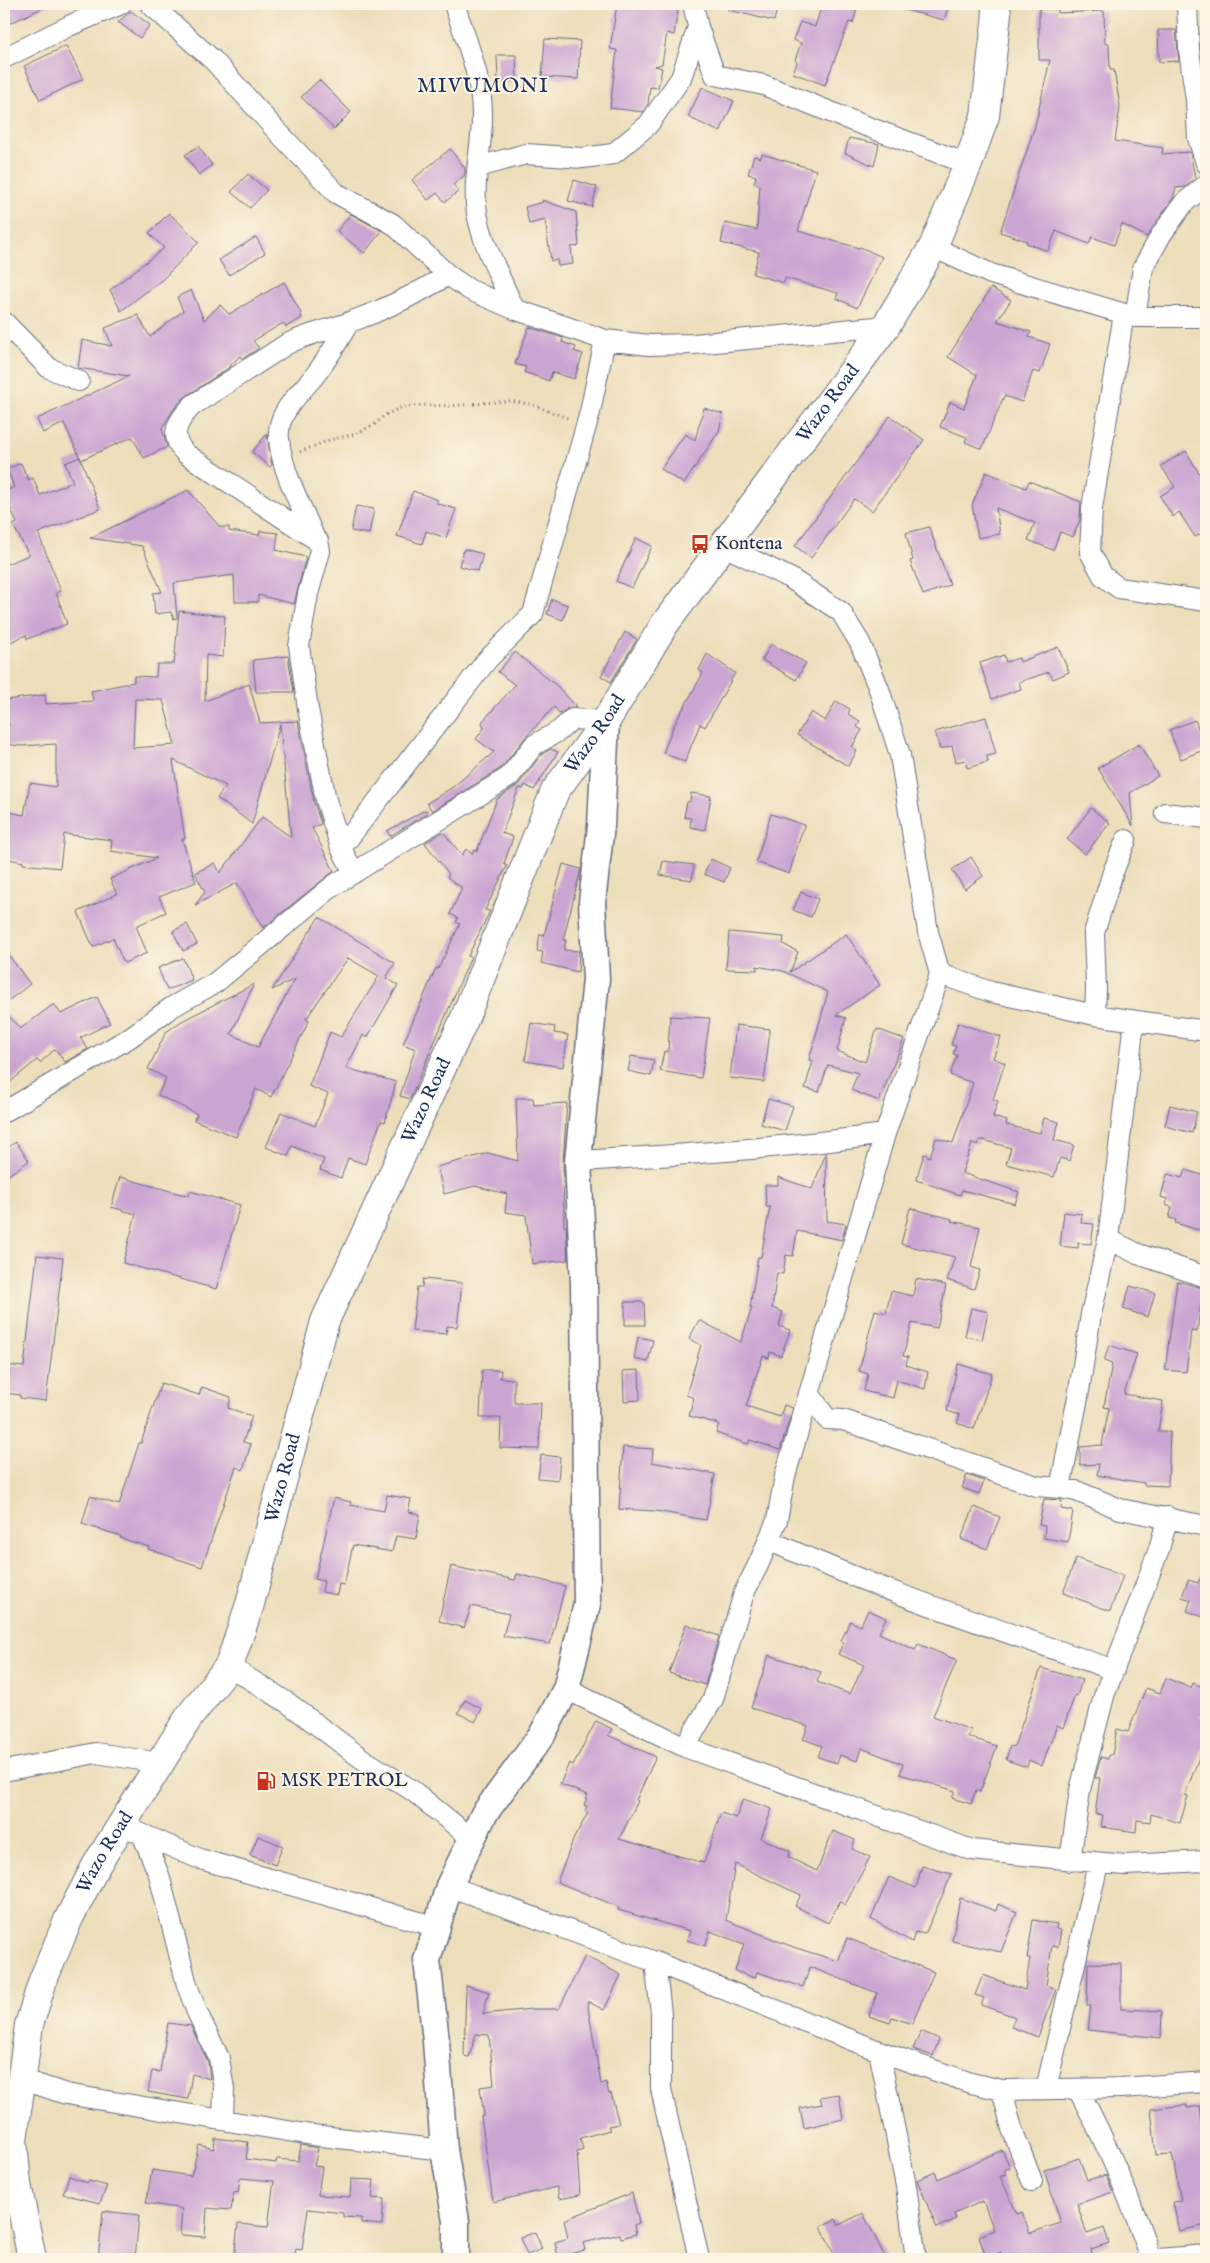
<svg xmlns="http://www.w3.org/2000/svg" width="1210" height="2263" font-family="'IM FELL English',serif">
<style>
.building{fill:#cba5d2;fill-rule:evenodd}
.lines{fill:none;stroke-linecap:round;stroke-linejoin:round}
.minor-casing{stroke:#646c7f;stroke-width:22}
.tertiary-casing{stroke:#646c7f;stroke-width:29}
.secondary-casing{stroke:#646c7f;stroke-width:30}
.path{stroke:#646c7f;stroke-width:3;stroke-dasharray:1 4;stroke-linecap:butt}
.minor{stroke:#fff;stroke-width:20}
.tertiary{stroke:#fff;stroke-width:26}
.secondary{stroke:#fff;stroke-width:28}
.labels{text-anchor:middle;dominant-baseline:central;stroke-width:4;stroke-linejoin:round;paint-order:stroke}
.street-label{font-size:19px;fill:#1b2f5e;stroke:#fcf5e5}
.poi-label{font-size:19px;fill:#1b2f5e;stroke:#fcf5e5;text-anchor:start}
.quarter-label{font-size:21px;letter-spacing:1px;fill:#1b2f5e;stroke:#fcf5e5}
</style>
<rect width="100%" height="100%" fill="#fcf5e5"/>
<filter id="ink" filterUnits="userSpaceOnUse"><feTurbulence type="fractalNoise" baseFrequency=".02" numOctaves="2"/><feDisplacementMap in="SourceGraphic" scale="10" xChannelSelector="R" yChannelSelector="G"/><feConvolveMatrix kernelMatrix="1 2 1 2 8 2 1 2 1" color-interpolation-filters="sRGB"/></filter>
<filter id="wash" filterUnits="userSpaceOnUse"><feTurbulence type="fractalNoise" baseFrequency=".0096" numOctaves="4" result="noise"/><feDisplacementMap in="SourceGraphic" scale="20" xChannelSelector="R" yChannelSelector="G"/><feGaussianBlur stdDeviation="1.12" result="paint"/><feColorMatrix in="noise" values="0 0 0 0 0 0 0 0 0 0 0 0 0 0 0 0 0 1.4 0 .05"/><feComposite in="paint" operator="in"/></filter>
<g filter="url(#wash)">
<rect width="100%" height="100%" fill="#eddebb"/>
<g id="blocks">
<path class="building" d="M4,4H51L4,26Z
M617,4H679L674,35L667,33L662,64L655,66L662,68L658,88L650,87L648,104L643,112L610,108L617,50L610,49Z
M729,4H778L774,21L728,10Z
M822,4H858L853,23L849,22L825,85L793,73L797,62L795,60L801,43L793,40L800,22L815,27Z
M902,4H949L944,20L902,9Z
M1039,9H1058V13L1104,11L1105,44H1109L1110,70H1114L1120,107L1115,141L1163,148L1162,154L1190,152L1195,178L1185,187L1176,188L1173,198L1147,237L1122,224L1114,245L1092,237L1089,244L1056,231L1048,251L1026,243L1027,241L1000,232L1035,126L1050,60H1039Z
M131,11L150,25L140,38L118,22Z
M1158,30H1176L1179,61L1159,62Z
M545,39L580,41L578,79L542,77Z
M66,46L83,79L40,100L24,66Z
M497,55H516L517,81L498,82Z
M319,80L351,112L334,129L301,97Z
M702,87L734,101L720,132L688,117Z
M849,138L879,144L874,166L845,153Z
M198,146L212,165L199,175L185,155Z
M450,149L465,168V175L453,185L459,191L445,202L437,193L428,200L412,180Z
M762,154L816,170L798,231L859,248L860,247L882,257L857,308L836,298L838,293L785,278L784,283L753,274L759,252L721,243L725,223L757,230L760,185L754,183L756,176L748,174L754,156L761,158Z
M248,174L267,190L250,208L231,192Z
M574,180L597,187L592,207L568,201Z
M542,200L576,212L579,246L571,247L573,264L558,266L557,260L551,261L545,220L529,224L525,207L543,202Z
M169,213L199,242L163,279L121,311L110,290L164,248L149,233Z
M351,214L382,231L364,253L337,231Z
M256,237L265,253L229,275L219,260Z
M284,282L301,313H300L302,318L286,327L283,323L253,341L259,348L242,359L240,356L227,369L185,397L173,410L162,428L167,447L144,458L132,437L81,460L64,423L43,433L37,419L129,376L78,368L82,340L112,346L105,328L138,315L150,337L183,311L177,297L191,290L204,320L220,305L229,314Z
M991,288L1011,300L997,321L1031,332L1029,337L1050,344L1040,373L1033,371L1022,402L1004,396L982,449L965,442L967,437L940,427L950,402L964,408L977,375L948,357Z
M529,327L563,338L562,342L576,347L574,351L583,354L574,379L552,372L549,381L524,372L526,367L515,364Z
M704,408L723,414L719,431L684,484L661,469L685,434L695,440Z
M890,416L924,440L872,511L854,499L811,558L795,546Z
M267,434L272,465L270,467L252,452Z
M1186,451L1206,485V531L1195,537L1179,512L1173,517L1160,496L1175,487L1161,466Z
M80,457L100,509L38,533L61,591L56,593L67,624L27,639L26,635L4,645V565L29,555L13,525L17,523L4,492L14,487L7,469L21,463L28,480L33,478L40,495L73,482L65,463Z
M986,472L1026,488L1029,481L1081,502L1080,520L1073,537L1060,532L1053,550L1028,540L1035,523L996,508L1000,534L978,538L972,505Z
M188,490L220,527H229V531L259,535L260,531L278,533L276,550L306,557L294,604L258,595V602H235L234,575L174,583L177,618L174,619L171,612L155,614L153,593L162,592L142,546L90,538Z
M413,491L438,500L436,503L456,509L446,538L426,531L422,544L397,536Z
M356,506L374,509L369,534L351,531Z
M929,527L950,585L923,595L910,561L913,560L906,533Z
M636,538L652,546L632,588L616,581Z
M464,549L483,554L478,571L459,566Z
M552,599L568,605L563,620L547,614Z
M179,611L225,616L223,657L206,655L205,701L249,684L260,723L298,721L314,802L321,824L312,828L334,871L263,928L237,883L195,905L205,892L195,873L215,863L220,873L262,817L291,837L280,724L252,824L217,798L226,786L173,760L185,839H182L196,882L159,897L166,912L136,926L147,953L124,963L113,938L93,947L78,912L117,894L110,879L157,858L111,851L112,840L64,834L60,868L23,864V862L4,858V811L24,815L30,783L56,787V744L21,746L4,744V725L9,726L6,700L45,695L46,704L93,701L91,691L134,682V676L156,677L157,664H174ZM135,699L163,700L175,745L133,748Z
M625,632L637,639L611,682L601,676Z
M771,644L806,663L796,680L762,660Z
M1058,647L1069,672L1053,679L1049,672L1019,682L1021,689L992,699L980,663L1004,655L1006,662L1019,658L1020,662Z
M515,652L557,686L576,706L568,708L560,714L554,707L525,738L501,768L432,811L427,803L453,787L494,752L476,739L484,728L482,722L515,685L498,672Z
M707,654L735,673L705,727L700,724L685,762L663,753L673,727L703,673L699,670Z
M288,656L294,692H256L253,660Z
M836,701L850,709L848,714L860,721L857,727L862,730L852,747L857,751L848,766L797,735L811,712L825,721Z
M986,717L996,754L987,756L988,762L967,768L965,760L956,762L952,746L940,749L935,732Z
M1195,720L1206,749L1181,759L1169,730Z
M1139,744L1158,776L1130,793L1133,826L1098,768Z
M551,749L558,752L534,790L525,785L523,789L519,788L502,833L513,837L504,864L507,866L485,910L490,911L468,956L471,957L410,1099L400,1096L415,1049L403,1044L436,968L438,969L460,924L456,922L458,918L450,914L462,888L447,877L449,874L425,843L443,832L462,855L466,849L472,854L474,850L477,851L497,799L518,785L542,754Z
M691,793L711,796L705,830L690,827L691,818L684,817L687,802H690Z
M1091,808L1110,823L1085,854L1067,839Z
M425,810L428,813L390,836L387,831Z
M771,814L804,825L789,874L756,862Z
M971,857L983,876L965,889L952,870Z
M711,859L730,868L724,882L704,874Z
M663,861L694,865L692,880L660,875Z
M563,864L581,869L563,940H566L564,950L579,951L578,972L541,963L543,952L537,951L540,934L544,935Z
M801,892L818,899L811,917L793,910Z
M319,917L395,963L386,978L398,985L367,1038L363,1035L346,1068L396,1082L385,1122L381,1121L365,1164L348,1158L341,1178L320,1170L324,1159L292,1146L288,1156L266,1147L281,1112L315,1126L328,1094L309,1086L330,1032L341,1037L379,976L348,958L306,1019L309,1021L271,1097L256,1089L236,1137L194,1120L197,1114L158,1095L166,1078L148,1069L166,1032L182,1021L254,984L231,1034L258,1047L295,979L272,990Z
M187,924L197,944L183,951L173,931Z
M729,932L784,937L783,944L798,952L790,972L846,934L880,985L836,1015L846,1018L837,1051L865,1062L877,1029L904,1039L879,1101L851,1090L858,1073L828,1065L819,1092L805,1088L813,1061L809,1060L828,992L783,971L757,966V970L726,969Z
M4,949L30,984L4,1004Z
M183,958L192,980L167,990L158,968Z
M97,997L110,1023L80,1038L88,1049L65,1062L55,1049L40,1063L37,1060L4,1087V1010L20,1029L54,1004L61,1014Z
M670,1016L710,1018L701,1078L660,1071L664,1051L668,1052Z
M531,1023L555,1027L554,1033L568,1035L563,1067L525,1061Z
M958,1023L1001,1037L993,1058L1005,1063L993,1099L998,1101L993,1117L1007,1121L1006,1125L1040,1133L1044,1118L1059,1122L1054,1140L1074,1145L1069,1161L1060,1158L1054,1177L1006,1164L1011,1148L983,1140H979L978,1145L972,1143L962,1173L1019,1192L1015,1204L962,1190L960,1195L916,1180L924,1154L930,1157L936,1138L953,1143L973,1083L950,1075L957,1055L953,1054L956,1046L951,1045Z
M736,1025L770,1029L764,1082L730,1078Z
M631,1056L654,1060L651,1076L628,1071Z
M516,1098H533L534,1105L567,1103L563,1162L564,1226H566L568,1260L532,1264L526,1215L505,1212L507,1194L475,1186L444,1194L437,1167L488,1153L518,1161Z
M768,1099L793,1106L785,1131L761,1124Z
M1170,1105L1197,1112L1192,1133L1165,1126Z
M16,1142L29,1161L4,1178V1150Z
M826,1153L827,1221L846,1224L842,1240L797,1231L793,1256L786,1255L783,1274L777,1273L772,1308L783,1312L779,1326L790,1330L781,1356L770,1352L769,1358L763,1356L746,1406L780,1417L784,1405L793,1408L780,1450L750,1440L748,1444L716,1433L719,1424L689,1416L694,1398L686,1395L701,1345L689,1339L699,1320L741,1342L752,1307H750L758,1257H761L770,1207H766L765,1185H778V1177L812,1189Z
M1185,1170L1206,1176V1228L1200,1227L1199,1230L1175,1223L1176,1220L1169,1218L1172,1207L1165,1205L1167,1199L1161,1197L1167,1174L1182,1178Z
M120,1177L181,1194L189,1195L190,1191L240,1205L216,1289L123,1263L136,1214L111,1207Z
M910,1208L952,1219L951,1221L980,1227L971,1267L980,1270L974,1289L947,1280L955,1257L901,1244Z
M1064,1212L1082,1214L1081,1223L1094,1224L1091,1244L1078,1243V1248L1060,1246Z
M37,1255L63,1258L46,1401L20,1398V1395L4,1393V1365L24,1367Z
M423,1279L462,1283L457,1327L447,1326L446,1334L412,1331L417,1287H422Z
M916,1279L946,1285L937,1328L912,1323L903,1356L908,1357L906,1365L928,1372L925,1389L897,1380L893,1398L864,1391L868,1374L859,1371L875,1310L886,1313L891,1291L913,1296Z
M1177,1281L1203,1288L1197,1332L1191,1331L1186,1372L1165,1370Z
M1130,1286L1155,1293L1148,1317L1123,1309Z
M625,1302H644L645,1325H625Z
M971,1308L988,1312L982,1340L965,1336Z
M638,1337L653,1340L648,1362L634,1359Z
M1109,1345L1137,1354L1124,1394L1163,1401L1158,1432H1170L1168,1486L1144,1485V1483L1097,1475L1099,1464L1080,1465V1447L1102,1445L1109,1408L1104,1407L1112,1364L1104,1361Z
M958,1364L992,1374L974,1429L957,1423L960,1415L947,1411Z
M482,1370H501L500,1378L514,1379V1403H541L539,1449L500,1448L501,1418H480Z
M639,1370L640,1400L624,1401L623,1371Z
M161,1383L199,1395L202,1387L231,1397L228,1408L252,1416L243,1442L251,1444L243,1470L236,1467L202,1567L148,1549L149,1547L120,1538L121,1536L82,1524L90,1496L119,1505L139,1443H141Z
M623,1447L653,1449L652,1462L715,1474L706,1520L656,1511L619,1509Z
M541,1455L560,1457L558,1480L538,1478Z
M967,1475L984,1481L979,1494L962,1488Z
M387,1495L411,1499L408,1512L420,1514L416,1539L396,1536L392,1552L353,1545L344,1585L339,1584L337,1595L322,1592L324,1581L315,1579L334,1498L351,1502L350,1505L384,1511Z
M1044,1499L1062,1500L1061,1509L1073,1511L1068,1542L1044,1538L1045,1526L1039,1525Z
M974,1507L1000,1517L987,1549L961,1539Z
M1076,1558L1123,1576L1110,1611L1063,1593Z
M1206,1565V1618L1187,1611L1191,1600L1182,1597L1188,1580L1198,1583Z
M451,1566L515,1580L517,1574L565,1586L550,1644L503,1636L509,1614L471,1606L464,1628L439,1621Z
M868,1610L886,1618L879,1633L915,1650L918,1644L957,1660L933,1716L971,1730L968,1737L997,1746L980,1792L976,1790L971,1804L952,1798L955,1791L900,1774L903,1764L861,1748L857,1761L840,1755L837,1763L818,1757L822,1746L803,1739L808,1726L751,1708L769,1655L821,1672L817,1682L850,1694L864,1665L838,1654L844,1642L841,1641L850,1621L860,1626Z
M686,1624L719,1636L705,1685L669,1673Z
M1041,1668L1082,1680L1077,1696L1075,1695L1063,1728L1057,1725L1042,1766L1029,1760L1027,1767L1006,1760L1010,1746L1014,1747Z
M1166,1678L1191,1688L1193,1683L1206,1688V1700L1200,1716L1206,1718V1739L1185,1795L1188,1796L1180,1823L1151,1814L1150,1822L1137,1820L1136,1832L1101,1827L1103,1815L1095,1814L1100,1778H1095L1101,1757L1108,1759L1109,1755H1112L1117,1729L1128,1732L1146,1688L1160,1693Z
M465,1700L482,1709L475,1722L458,1713Z
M596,1721L612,1729L608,1735L656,1757L636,1800L638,1801L619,1839L704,1863L721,1813L736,1818L743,1799L772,1809L761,1838L790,1851L788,1857L817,1871L833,1831L855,1840L852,1849L870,1857L845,1905L840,1901L828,1923L795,1906L801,1895L735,1864L726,1920L793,1947L838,1961L847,1938L934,1972L912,2024L892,2017L890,2023L869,2016L877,1993L810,1967L803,1987L757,1972L755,1978L735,1971L744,1944L710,1931L705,1946L687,1940L690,1931L618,1910L619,1907L557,1882L574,1838L588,1813L585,1811L587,1806L584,1805L588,1795L560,1784L569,1763L573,1765Z
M258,1836L283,1846L275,1865L250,1855Z
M922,1866L952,1874L925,1934L915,1932L912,1942L871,1919L889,1877L916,1888Z
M960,1898L996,1911L998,1904L1017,1912L1001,1952L952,1941Z
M1033,1920L1057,1924L1056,1929L1061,1930L1058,1947L1052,1946L1046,1985L1056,1989L1038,2037L1011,2027L1015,2017L981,2005L984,1998L975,1995L983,1975L1025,1990L1030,1958H1027Z
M585,1956L621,1975L604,2010L587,2001L601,2084L606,2082L609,2094L611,2093L619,2124L608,2126L610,2130L580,2138L583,2150L577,2152L580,2195L559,2199L557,2187L493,2202L481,2116H484L480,2087L494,2085L489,2035L476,2034L469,2057L464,2056L466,1985L489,1992L483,2014L532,2009H559Z
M1088,1963L1121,1964V2009L1162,2011L1161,2038L1088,2030L1091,2006H1087Z
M168,2023L191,2026L208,2062L210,2079L192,2074L188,2099L148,2092L152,2071L160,2072Z
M921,2031L939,2039L933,2056L913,2049Z
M839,2094L843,2119L804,2128L800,2108L822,2104L820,2097Z
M1187,2105V2108L1200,2106L1206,2157V2225L1179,2231L1173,2202L1181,2201L1172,2154L1156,2155L1151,2109Z
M215,2138L248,2142L246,2159L276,2163L277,2159L298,2161L301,2145L318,2148L314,2166L322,2167L318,2195L350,2197L351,2179L374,2180L372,2198L384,2199L382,2225L361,2223V2218L343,2217V2213L308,2209L302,2250L296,2249L294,2259H234L238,2224L268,2227L274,2181L240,2178L238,2193L234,2192L231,2210L207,2208L205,2237L180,2235L182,2209L146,2203L152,2170L191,2176L199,2145L214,2149Z
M1002,2150L1010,2167L1004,2170L1006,2174L1000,2176L1017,2214L1022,2212L1030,2233L1061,2223L1044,2170L1079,2158L1087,2180L1106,2175L1113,2192L1077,2204L1087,2234L1104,2228L1109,2243L1091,2249L1093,2256L1083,2259H1003L1001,2252L986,2258L979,2236L994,2230L983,2201L954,2214L956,2219L937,2228L917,2180L935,2172L938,2179Z
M69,2176L88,2183L89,2181L107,2186L100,2203L63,2194Z
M632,2193L639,2223L634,2225L636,2234L621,2238L620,2234L583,2243L585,2250L558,2257L555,2242L568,2238L564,2220Z
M103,2211L139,2215L135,2259H98Z
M863,2213L886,2259H836L821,2226L836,2219L839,2225Z
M535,2232L542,2249L527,2255L520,2238Z"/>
</g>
</g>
<g filter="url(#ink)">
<use href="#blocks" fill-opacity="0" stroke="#646c7f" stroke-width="1"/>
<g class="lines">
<g class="minor-casing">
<path id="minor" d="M150,4L214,61L275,129L336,193L393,224L448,275L470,290L514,309L605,340L649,345L694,344L886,326
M454,4C466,40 483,80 482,118C482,149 472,182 477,213C483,246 501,278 514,309
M693,4L698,27L715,75L764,85L855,122L968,164
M1187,4L1189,50L1196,100L1198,138L1206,163
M4,58L71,25L121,4
M478,167L526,154L583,158L613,154L648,125L681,78L698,27
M933,247L991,274L1135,317H1206
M1124,314L1092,508L1090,552L1103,576L1119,588L1206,601
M1135,317L1143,268L1161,235L1184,203L1206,185
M4,322L49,368L79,381
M314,537C302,506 282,473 279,439C276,412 300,394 316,374C328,358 339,340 349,322
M724,546L790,578L841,612L860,643L879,689L900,755L928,932L940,974L991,992L1095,1015L1206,1031
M1165,813L1206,818
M341,848L487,660L533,614L590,412L605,340
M354,873L341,848L326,800L308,709L299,646L308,594L320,551L318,541L186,454C168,436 177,421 193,405L287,344C307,334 329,330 350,322C384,310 417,294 448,275
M1095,1015L1096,988L1094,933L1113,872L1126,840
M4,1112L129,1038L172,1007L215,983L334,885L509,777L534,745L559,731L572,719L606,721
M578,1161C681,1155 783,1148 885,1134
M1108,1239L1138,1254L1206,1277
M809,1393L827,1419L843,1420L1036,1486L1060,1488L1078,1397L1091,1314L1108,1239L1134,1022
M1060,1488L1076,1491L1120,1509L1206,1526
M768,1540C880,1591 998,1629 1114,1670
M229,1666L288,1703L361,1758L413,1791L472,1839
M566,1689L685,1747L972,1850L1125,1865L1206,1861
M685,1747L713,1699L744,1593L759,1563L777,1520L785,1476L885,1134L940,974
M4,1771L96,1753L160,1763
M121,1825L200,1859L437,1927
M142,1834L159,1875L187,1985L197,2012L219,2058L224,2089L223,2119
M1070,1861L1080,1790L1104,1696L1159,1549L1168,1517
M449,1886L655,1962L879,2051L971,2083L1002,2090L1121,2088L1206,2082
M655,1962L661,2013V2089L699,2259
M879,2051L906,2186L916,2259
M21,2079L66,2094L312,2135L444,2150
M1046,2089L1098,1864
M1078,2089C1107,2144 1131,2200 1151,2259
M1002,2090L1012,2129L1032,2181
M1159,2259L1206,2255"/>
</g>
<g class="tertiary-casing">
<path id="tertiary" d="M456,2259V2221L444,2150L436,2041L427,1960L449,1886L484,1814L542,1735L566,1689L587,1604L584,1284L578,1161L596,979L592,902L601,826L606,721"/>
</g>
<g class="secondary-casing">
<g id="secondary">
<path id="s1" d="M32,2259L17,2184L13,2140L29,2025L43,1980L69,1918L97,1864L189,1717L229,1666L250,1604L325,1321L464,1020L555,791L606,721L664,625L886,326L933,247L968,164L985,116L997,14L995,4"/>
</g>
</g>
<path class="path" d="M300,452L329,440L356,434L375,424L385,415L402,407L423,405L449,406L509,401L530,404L570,419"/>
<use href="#minor" class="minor"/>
<use href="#tertiary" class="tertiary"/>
<use href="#secondary" class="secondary"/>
</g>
</g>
<defs>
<g id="bus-bare" transform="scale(1.5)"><path d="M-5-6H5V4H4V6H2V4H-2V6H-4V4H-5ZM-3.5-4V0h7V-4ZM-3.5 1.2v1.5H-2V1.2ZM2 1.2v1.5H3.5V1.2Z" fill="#c8321e" stroke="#fcf5e5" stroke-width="2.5" paint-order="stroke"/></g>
<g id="fuel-bare" transform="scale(1.5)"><path d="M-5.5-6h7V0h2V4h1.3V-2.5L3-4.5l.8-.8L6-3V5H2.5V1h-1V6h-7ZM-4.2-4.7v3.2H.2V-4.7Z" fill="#c8321e" stroke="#fcf5e5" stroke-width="2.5" paint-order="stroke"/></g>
</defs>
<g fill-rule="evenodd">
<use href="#bus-bare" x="700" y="544"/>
<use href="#fuel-bare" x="266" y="1781"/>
</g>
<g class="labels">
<g class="street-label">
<text stroke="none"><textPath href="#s1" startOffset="2061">Wazo Road</textPath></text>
<text stroke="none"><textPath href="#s1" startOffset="1656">Wazo Road</textPath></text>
<text stroke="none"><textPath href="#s1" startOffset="1251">Wazo Road</textPath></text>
<text stroke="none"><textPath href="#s1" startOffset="846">Wazo Road</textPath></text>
<text stroke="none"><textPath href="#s1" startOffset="426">Wazo Road</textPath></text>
</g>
<g class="poi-label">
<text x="715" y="544">Kontena</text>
<text x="281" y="1781">MSK PETROL</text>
</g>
<g class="quarter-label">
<text x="483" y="86">MIVUMONI</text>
</g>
</g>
<rect width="1210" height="2263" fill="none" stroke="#fcf5e5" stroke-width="20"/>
</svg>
